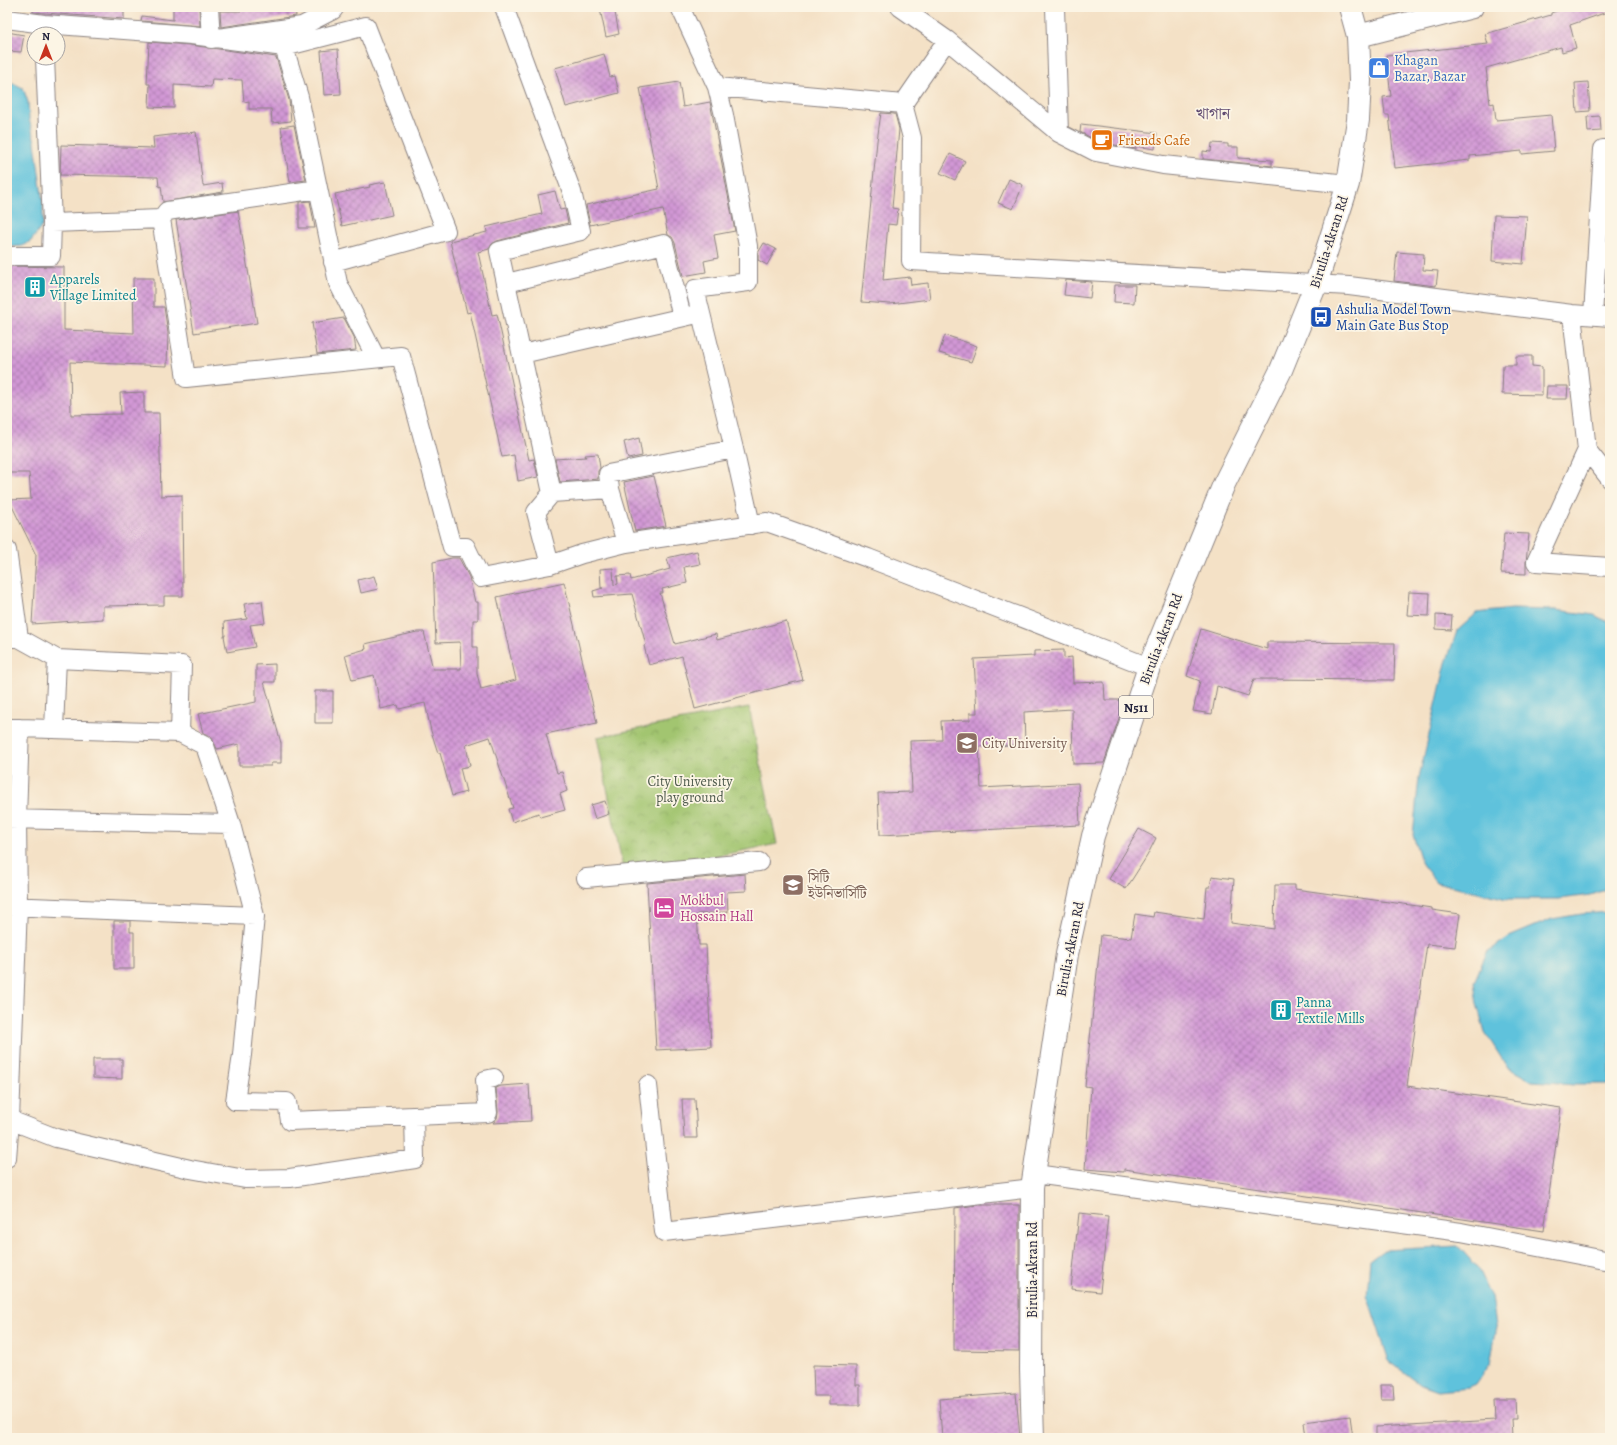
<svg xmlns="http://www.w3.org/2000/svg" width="1617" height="1445" font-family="Alegreya,'Noto Serif Bengali',serif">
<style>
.park{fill:url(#park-crowns);stroke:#627455}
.water{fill:#5ec2dc;stroke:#40728c}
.building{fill:url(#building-cross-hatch)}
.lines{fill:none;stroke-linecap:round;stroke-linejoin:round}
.minor-casing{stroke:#8b8280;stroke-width:20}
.tertiary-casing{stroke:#8b8280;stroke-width:24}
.trunk-casing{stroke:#8b8280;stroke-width:24}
.minor{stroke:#fff;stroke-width:18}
.tertiary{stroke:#fff;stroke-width:22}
.trunk{stroke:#fff;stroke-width:22}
.labels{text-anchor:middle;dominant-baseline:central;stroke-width:3.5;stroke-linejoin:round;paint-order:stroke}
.shield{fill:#fcf5e5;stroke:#63616e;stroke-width:1}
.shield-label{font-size:13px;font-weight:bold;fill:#22223b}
.shop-label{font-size:14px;fill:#366cbe;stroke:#fcf5e5;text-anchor:start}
.food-label{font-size:14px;fill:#c56008;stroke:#fcf5e5;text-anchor:start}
.street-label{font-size:14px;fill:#22223b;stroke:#fcf5e5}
.culture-label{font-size:14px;fill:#0d838f;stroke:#fcf5e5;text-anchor:start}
.transit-label{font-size:14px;fill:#164399;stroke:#fcf5e5;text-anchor:start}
.education-label{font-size:14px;fill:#785e54;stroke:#fcf5e5;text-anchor:start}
.park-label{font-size:14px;fill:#4f5b4d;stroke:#fcf5e5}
.hotel-label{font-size:14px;fill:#b23c85;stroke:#fcf5e5;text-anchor:start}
.quarter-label{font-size:16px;fill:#604b71;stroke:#fcf5e5}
</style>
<defs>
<pattern id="park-crowns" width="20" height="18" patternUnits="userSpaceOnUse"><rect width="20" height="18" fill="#a2c56f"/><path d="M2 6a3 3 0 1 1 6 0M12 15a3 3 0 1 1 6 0" fill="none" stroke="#8ba961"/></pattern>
<pattern id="building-cross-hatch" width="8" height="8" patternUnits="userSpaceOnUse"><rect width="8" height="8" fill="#d298d5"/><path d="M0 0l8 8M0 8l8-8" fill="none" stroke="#aa7cae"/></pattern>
</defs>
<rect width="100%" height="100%" fill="#fcf5e5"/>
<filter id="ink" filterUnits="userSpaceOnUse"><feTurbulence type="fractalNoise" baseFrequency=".025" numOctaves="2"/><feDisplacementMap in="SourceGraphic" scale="8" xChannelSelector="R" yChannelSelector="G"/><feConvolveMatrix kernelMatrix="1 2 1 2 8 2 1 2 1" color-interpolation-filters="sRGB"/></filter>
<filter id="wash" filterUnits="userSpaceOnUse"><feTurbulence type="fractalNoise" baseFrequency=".012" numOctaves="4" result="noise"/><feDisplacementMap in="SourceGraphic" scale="16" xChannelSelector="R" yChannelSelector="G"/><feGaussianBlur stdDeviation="0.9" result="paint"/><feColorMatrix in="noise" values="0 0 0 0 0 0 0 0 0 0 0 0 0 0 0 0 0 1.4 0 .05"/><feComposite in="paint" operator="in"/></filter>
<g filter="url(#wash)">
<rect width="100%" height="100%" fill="#f4e1c6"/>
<path class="park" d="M749,707L777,844L624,874L597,737Z"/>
<path class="water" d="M7,80L23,88L28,102L29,119L35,142L43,204V225L31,241L22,246L7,247Z
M1512,609L1556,610L1594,615L1610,623V885L1608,889L1591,895L1558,899H1507L1436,882L1422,864L1413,835L1419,777L1446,663L1457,631L1477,613Z
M1610,912V1084H1575L1532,1081L1507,1067L1485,1032L1477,1004L1474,982L1487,952L1509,937L1552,919L1582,914Z
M1458,1246L1477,1267L1491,1297L1496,1332L1490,1364L1476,1385L1469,1388L1438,1391L1421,1385L1389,1361L1367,1295L1370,1260L1384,1250Z"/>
<g id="blocks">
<path class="building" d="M33,7H124V19L33,12Z
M173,7H199L200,26L141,21L142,16L173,20Z
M241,7H295L296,16L221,27L220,11H241Z
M609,7H614L619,34L606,37L600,9Z
M1567,7H1610V11L1570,25L1576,48L1562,52L1561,47L1486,68L1490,104L1494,103L1496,120L1551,115L1554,151L1522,154V151L1470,156V160L1395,168L1389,115H1385L1383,97L1391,96L1386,55L1488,44L1485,34L1551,15V13Z
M7,32L24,35L21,52L7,51Z
M149,42L190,45L276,57L289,100L291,121L272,123L271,109H249V101L244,102L242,80L212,79L211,87L174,85V108L149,107L150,84H147Z
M338,49L341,94L324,95L321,51Z
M604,54L610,77L615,76L619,93L566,107L555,68Z
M679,82L683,107L710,102L735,231L714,235L718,258L704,261L706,272L683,276L675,243L672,237L668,235L663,209L590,225L586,205L659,189L640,88Z
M1588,82L1590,111L1577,112L1575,83Z
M881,113L895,114L899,129L892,208L898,209L896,225L888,224L883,280L910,277L911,285L928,283L930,299L890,304L861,302L877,141Z
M1600,116L1601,131L1588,132L1587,117Z
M1081,124L1157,133L1155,149L1136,146V149L1099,142L1080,132Z
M294,125L306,180L290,182L281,127Z
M196,132L203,186L222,183L223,192L163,202L161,186L159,187L158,177L60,175L61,145L154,148L153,137Z
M1212,143L1228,144V147H1238V158L1272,160V166L1203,159V151L1211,152Z
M950,154L965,161L955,180L940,173Z
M1009,179L1023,185L1013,209L998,203Z
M385,182L392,215L342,226L335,194L370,187L369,185Z
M555,191L560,210L565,209L568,223L497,241L492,244L489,249L478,252L492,315L497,314L529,460L534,459L538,477L518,481L514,455L502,457L470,312L467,313L450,241L487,232L486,227L542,214L538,195Z
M310,201L315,228H299V202Z
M238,211L257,323L194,333L176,220Z
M1494,215L1527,216L1523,264L1492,261Z
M764,243L776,249L767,265L758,260V253Z
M1397,252L1424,254L1423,270L1438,271L1436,286L1394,281Z
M7,266L64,267V330L134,333L133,278H154V307H164L168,333L167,366L70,362L71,415L121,414L120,393L144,392V413H159L161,496L182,495L183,596H164V605L103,606V619L32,624L36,555L9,500L31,499L29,473H7Z
M1066,280L1092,282L1090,298L1064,295Z
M1115,285H1135L1134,303L1114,302Z
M344,318L354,337L356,350L317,354L312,323Z
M945,335L977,346L971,362L939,353Z
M1516,356H1532V366L1542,367V395L1502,394L1503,365H1516Z
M1547,386H1568L1567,399H1546Z
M639,438L642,456L628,459L624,442Z
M598,454L600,468L598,471V479L560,482L555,459L586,457L585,455Z
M654,476L666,526L635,531L624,482Z
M1504,533L1529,534L1526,562V574L1501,573Z
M697,551L700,564L684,567L687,583L662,589L663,593H660L675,644L716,634L717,640L786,621L803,680L695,709L682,656L649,665L644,646L646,645L632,594L594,597L593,591L603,588H601L600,569L613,568L614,585L618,584L617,576L630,575L631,580L670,569L667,558Z
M452,558H459L469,577L475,602H478V620H473V647H477V674L481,689L516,680L497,597L564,582L597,723L546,734L557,773L562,772L567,791L560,794L565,810L540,817L539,813L512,822L508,809L513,808L490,737L466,745L470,766L460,768L466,792L452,796L440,753H438L431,731L425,703L399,709L398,705L381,709L374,675L352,680L345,655L366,649L365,644L417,632H424L433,669H461L460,642L436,643L433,562Z
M374,576L378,589L361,593L358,580Z
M1409,592L1430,593L1429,616L1407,615Z
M262,601L265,623L250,625L255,647L227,652L224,636H225L224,622L247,619L244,604Z
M1436,615L1452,616L1451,630L1436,629Z
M1201,629L1267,649V642L1395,643L1394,680L1254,679L1248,696L1217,686L1212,714L1193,711L1200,681L1187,676Z
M1064,650V658L1072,657L1073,683L1104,682L1105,700H1120V715L1104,763L1073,764L1072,709L1024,712L1025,744L979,747L981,788L1078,783L1080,825L880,835L878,793L912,792L910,741L942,740L941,721L970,720V713H977L974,659L1034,656V651Z
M275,664V682H264L281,743V763H271V766H239V744L217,749L211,736L203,733L198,714L256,702V665Z
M315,691H333V723H315Z
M605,801L609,814L595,819L591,805Z
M1139,829L1156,838L1147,856L1126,889L1109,879Z
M745,874L746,891L727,892L728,912L697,914L699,945H706L711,1047L656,1050L647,883Z
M1212,876L1234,879L1231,923L1274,929L1275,885H1295V889L1432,908V910L1460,914L1455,947L1427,944L1407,1086L1561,1108L1544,1231L1124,1169V1172L1085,1169L1091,1087L1085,1086L1101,935L1131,938L1135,914L1153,917L1154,912L1204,919L1207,887H1210Z
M114,921H130V932H134V969H114Z
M93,1059H122V1079L93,1078Z
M529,1084L531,1121L493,1123L497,1118L498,1112L496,1088L501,1086Z
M682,1099H695L697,1138H684Z
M977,1205H1019V1351L954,1350L955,1208Z
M1079,1213L1108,1216L1100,1292L1071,1289Z
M813,1365L856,1366V1385H860V1405H829V1396H814Z
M1380,1385H1393L1394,1400H1381Z
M1016,1393L1020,1438H942L939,1399Z
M1494,1399H1515L1516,1418H1511L1512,1438H1376V1427L1495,1420Z
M1350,1416L1353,1438H1306L1304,1422Z"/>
</g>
</g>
<g filter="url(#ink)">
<use href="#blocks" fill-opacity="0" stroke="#8b8280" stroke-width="1"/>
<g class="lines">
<g class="minor-casing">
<path id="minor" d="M209,7L211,39L302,26L333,10L335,7
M504,7L572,192L581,231L499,251L552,493L610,489
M680,7L717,87L724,115L748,246V282L695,289L734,449
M900,7L947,40L1059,133L1096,152L1163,165L1348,184
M1055,7L1059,133
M7,19L44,24L191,35L284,47L299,97L338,283L376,358
M947,40L903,104L912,138L911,261L1349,286L1572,314L1610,317
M284,47L366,26L446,231L333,262
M45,58L52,223
M717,87L903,104
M161,219L167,211L318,189
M7,256H51L52,223L161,219L186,378L401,356L452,547H466L481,578L550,565L582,554L626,543L767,522L868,558L1149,667
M507,283L664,244L682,317
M1572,314L1587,450L1536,562L1610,567
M1593,316L1603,149H1610
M522,354L693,315
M1587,450L1610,479
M626,543L610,489L608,474L734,449L751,525
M7,550L19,638H8
M550,565L536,512L552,493
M19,638L57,659L182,665L180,733
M20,728L180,733L205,746L231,824L255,916L242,1055L235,1101L287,1102L290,1121L488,1113L485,1080L494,1078
M54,729L57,659
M7,819L231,824
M586,878L759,862
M7,906L255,916
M648,1085L664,1232L1032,1188
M10,1120L56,1138L190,1169L245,1179L290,1178L415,1159L414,1116
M7,1158L10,1120L18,906L17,819L20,728H8
M1035,1174L1461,1232L1610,1261"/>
</g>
<g class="tertiary-casing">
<path id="tertiary" d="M1358,36L1472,7"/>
</g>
<g class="trunk-casing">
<path id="trunk" d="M1033,1438L1031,1370L1032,1188L1067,954L1093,836L1149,667L1224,484L1281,370L1316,284L1348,184L1358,120L1360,81L1358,36L1350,7"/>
</g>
<use href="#minor" class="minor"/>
<use href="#tertiary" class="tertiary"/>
<use href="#trunk" class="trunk"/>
</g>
</g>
<defs>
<g id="shop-square" transform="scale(1.15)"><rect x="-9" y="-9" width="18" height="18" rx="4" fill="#3f7fe0" stroke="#fcf5e5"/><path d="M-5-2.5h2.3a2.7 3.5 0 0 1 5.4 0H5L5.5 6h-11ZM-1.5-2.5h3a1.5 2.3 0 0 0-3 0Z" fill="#fff"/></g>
<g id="cafe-square" transform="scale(1.15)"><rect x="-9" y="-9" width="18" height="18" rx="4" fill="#e8710a" stroke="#fcf5e5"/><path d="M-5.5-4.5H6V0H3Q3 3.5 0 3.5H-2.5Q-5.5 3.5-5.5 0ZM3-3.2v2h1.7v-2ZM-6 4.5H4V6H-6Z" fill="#fff"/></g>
<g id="building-square" transform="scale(1.15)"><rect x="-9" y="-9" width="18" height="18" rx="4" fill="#0f9aa8" stroke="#fcf5e5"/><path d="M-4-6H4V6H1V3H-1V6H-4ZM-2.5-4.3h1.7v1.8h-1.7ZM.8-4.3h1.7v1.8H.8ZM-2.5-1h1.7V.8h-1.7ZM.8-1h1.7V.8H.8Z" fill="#fff"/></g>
<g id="bus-square" transform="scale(1.15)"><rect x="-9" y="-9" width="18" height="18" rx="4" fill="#1a4fb4" stroke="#fcf5e5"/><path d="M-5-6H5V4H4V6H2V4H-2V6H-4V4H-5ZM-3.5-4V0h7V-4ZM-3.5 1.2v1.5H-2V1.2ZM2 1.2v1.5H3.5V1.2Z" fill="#fff"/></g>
<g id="university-square" transform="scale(1.15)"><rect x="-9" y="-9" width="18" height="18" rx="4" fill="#8d6e63" stroke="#fcf5e5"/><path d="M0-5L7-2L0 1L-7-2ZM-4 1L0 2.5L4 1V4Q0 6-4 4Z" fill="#fff"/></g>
<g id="hotel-square" transform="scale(1.15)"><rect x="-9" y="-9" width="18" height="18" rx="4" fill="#d1479c" stroke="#fcf5e5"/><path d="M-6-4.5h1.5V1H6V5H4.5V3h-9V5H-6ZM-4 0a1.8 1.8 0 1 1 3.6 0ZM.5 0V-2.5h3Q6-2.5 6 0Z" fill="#fff"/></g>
</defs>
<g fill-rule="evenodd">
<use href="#shop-square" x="1379" y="68"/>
<use href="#cafe-square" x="1102" y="140"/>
<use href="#building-square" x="35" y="287"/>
<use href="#bus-square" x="1321" y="317"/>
<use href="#university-square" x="967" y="743"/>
<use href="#university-square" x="793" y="885"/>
<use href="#hotel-square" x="664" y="908"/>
<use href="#building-square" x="1281" y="1010"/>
</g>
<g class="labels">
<rect class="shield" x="1119" y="696" width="34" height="22" rx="3"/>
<g class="shield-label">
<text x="1136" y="707">N511</text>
</g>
<g class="shop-label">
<text x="1394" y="60">Khagan<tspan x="1394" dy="16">Bazar, Bazar</tspan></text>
</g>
<g class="food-label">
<text x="1118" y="140">Friends Cafe</text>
</g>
<g class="street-label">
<text transform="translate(1329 242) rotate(-72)">Birulia-Akran Rd</text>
<text transform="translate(1161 639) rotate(-69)">Birulia-Akran Rd</text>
<text transform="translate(1070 949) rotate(-79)">Birulia-Akran Rd</text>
<text transform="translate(1032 1270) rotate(-90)">Birulia-Akran Rd</text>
</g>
<g class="culture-label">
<text x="50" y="279">Apparels<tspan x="50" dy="16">Village Limited</tspan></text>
<text x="1296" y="1002">Panna<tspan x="1296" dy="16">Textile Mills</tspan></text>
</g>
<g class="transit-label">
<text x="1336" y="309">Ashulia Model Town<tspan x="1336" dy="16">Main Gate Bus Stop</tspan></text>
</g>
<g class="education-label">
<text x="982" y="743">City University</text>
<text x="808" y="877">সিটি<tspan x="808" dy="16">ইউনিভার্সিটি</tspan></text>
</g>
<g class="park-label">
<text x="690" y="781">City University<tspan x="690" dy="16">play ground</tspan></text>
</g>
<g class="hotel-label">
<text x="680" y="900">Mokbul<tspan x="680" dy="16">Hossain Hall</tspan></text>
</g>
<g class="quarter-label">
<text x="1213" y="114">খাগান</text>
</g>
</g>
<rect width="1617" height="1445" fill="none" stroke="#fcf5e5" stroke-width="24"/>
<g transform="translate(46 46)"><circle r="19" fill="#fcf5e5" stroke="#a5a1a1"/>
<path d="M0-3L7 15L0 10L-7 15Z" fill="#c8321e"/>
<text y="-6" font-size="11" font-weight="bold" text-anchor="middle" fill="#22223b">N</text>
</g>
</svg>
